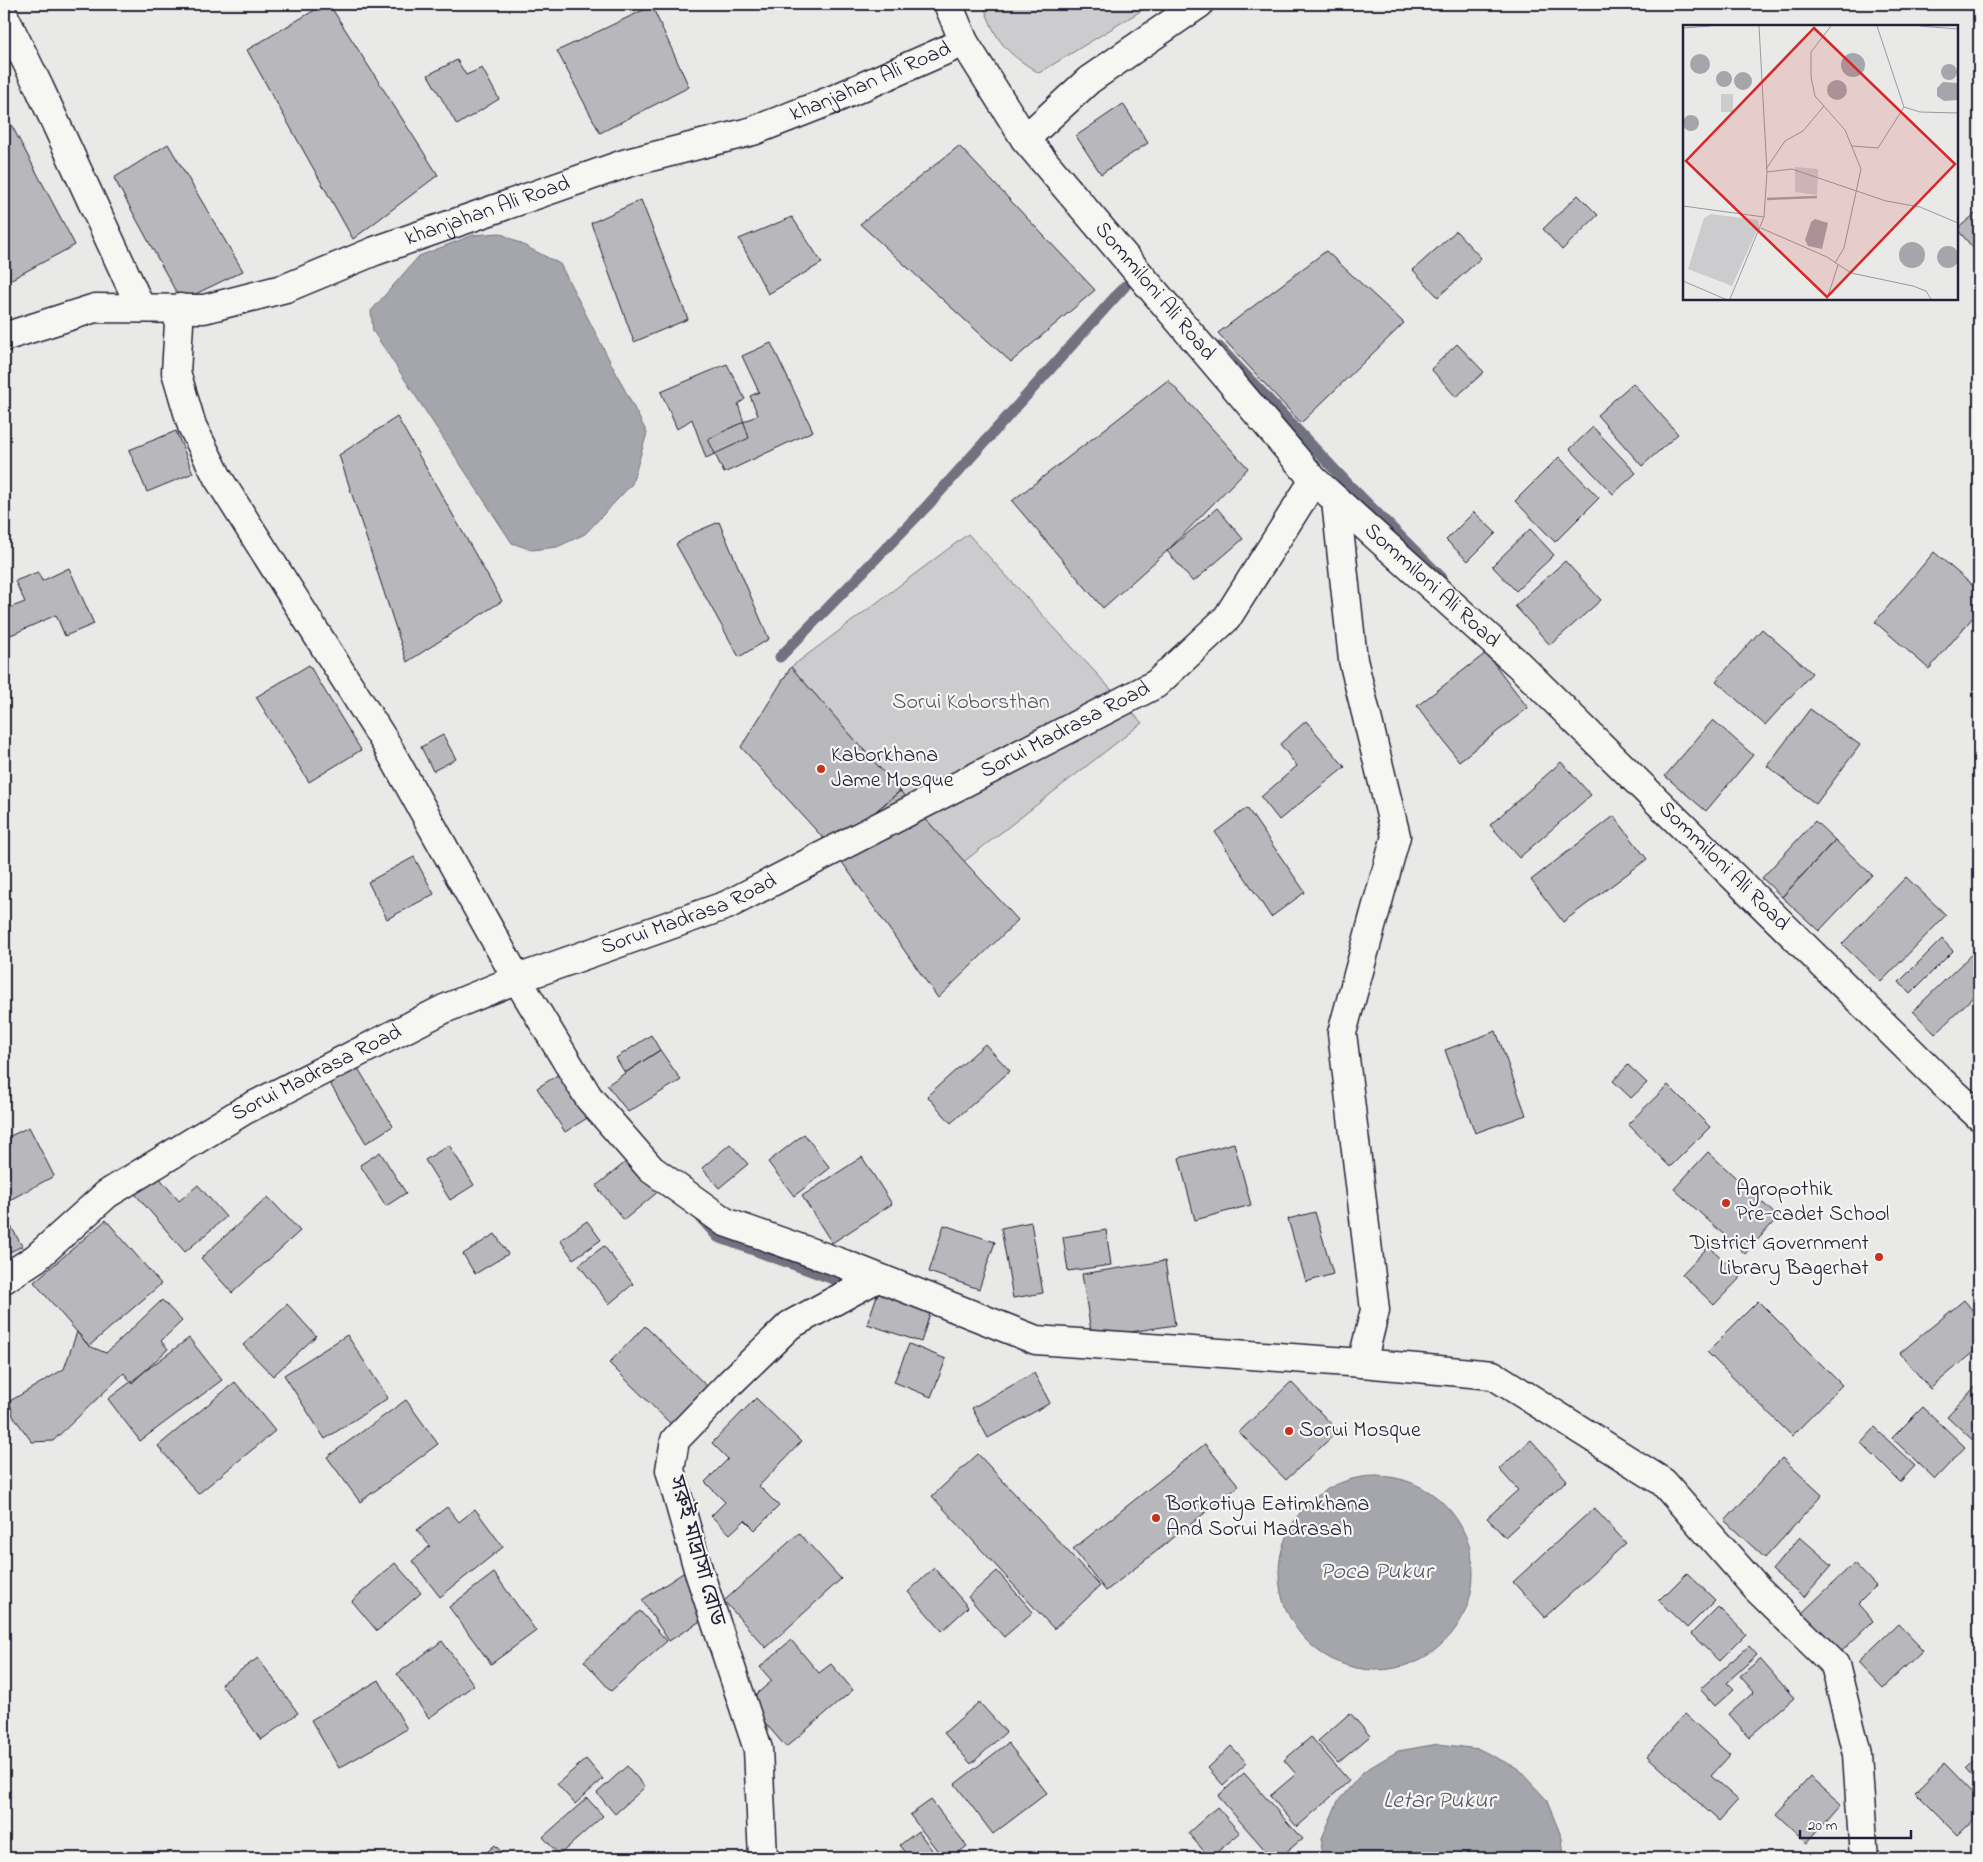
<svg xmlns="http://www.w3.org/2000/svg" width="1983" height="1862" font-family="'Indie Flower','Noto Sans Bengali',sans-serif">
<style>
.green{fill:#ccccce;stroke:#777784}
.water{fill:#a5a5ac;stroke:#71717f}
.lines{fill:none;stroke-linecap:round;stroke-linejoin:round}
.stream{stroke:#71717f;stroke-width:11}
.building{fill:#b8b8bc;stroke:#22223b}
.minor-casing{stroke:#22223b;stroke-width:31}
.minor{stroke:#f6f6f2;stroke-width:28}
.poi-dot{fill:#c8321e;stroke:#f6f6f2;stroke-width:2}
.labels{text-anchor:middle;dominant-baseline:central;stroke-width:4.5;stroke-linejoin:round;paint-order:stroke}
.street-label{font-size:22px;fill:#22223b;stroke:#f6f6f2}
.park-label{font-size:22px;fill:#555567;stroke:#f6f6f2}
.poi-label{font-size:22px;fill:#22223b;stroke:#f6f6f2;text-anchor:start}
.water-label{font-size:24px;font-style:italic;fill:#565668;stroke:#f6f6f2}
.inset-river{fill:none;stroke:#a5a5ac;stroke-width:2.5}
.inset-road{fill:none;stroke:#9999a2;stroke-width:1}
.view{fill:#d62828;fill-opacity:0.15;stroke:#d62828;stroke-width:2.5}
.inset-edge{fill:none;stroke:#22223b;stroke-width:2.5}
</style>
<rect width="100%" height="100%" fill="#e9e9e7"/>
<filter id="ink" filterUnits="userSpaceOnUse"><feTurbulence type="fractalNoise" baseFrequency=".02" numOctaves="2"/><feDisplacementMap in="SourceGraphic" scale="10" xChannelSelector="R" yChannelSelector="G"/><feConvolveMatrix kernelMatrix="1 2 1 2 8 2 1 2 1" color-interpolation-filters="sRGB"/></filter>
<g filter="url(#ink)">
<path class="green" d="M983,4H1152L1039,73C1004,51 997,43 983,4Z
M968,534L1142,723L962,863L791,667Z"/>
<path class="water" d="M500,233L560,264L647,433L632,484L585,534L557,547L532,550L512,543L373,331L371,311L419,256L473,235Z
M1279 1573a97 97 0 1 1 194 0a97 97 0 1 1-194 0Z
M1438,1744L1479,1749L1517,1768L1546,1799L1562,1838L1564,1858H1321L1322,1838L1338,1801L1364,1771L1398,1751Z"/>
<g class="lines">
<path class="stream" d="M1219,347L1351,487L1442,578
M780,657L927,506L1125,286
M701,1218L718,1237L836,1280"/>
</g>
<path class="building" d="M325,4H329L438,175L353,239L247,50Z
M652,6L689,87L600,133L557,51Z
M457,60L466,75L482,68L499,99L457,125L428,75Z
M1123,104L1148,143L1101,174L1076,136Z
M4,111L75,245L8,281L4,272Z
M168,144L243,271L181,301L114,178Z
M959,146L1095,290L1011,362L860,224Z
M1578,195L1598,215L1562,250L1543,229Z
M641,200L688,319L634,342L591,223Z
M1975,214L1979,219V255L1957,229Z
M792,217L822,263L768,294L739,239Z
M1456,231L1481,258L1438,297L1413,270Z
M1326,251L1404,323L1301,423L1218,333Z
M771,343L813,431L724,473L708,439L758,415L750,396L759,392L742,356Z
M1457,344L1484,372L1456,397L1431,369Z
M727,364L745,399L738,404L749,438L706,458L692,419L677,429L661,392Z
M1168,380L1248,468L1167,551L1103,608L1012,501Z
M1633,383L1678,434L1642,466L1597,415Z
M397,417L502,601L407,662L339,455Z
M1593,427L1636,473L1613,494L1570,449Z
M176,431L193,473L147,492L129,450Z
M1559,457L1599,498L1555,542L1515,501Z
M1217,508L1243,539L1193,582L1167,551Z
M1474,512L1496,533L1468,561L1446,540Z
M719,522L769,639L739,657L676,544L693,533Z
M1530,529L1554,555L1516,591L1492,566Z
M1934,552L1979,591V610L1929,669L1875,622Z
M1565,561L1601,600L1550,645L1515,606Z
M69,568L94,624L65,636L56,615L4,638V610L25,602L15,581L38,572L42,581Z
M1762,629L1812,673L1765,725L1716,681Z
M1486,653L1528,708L1459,761L1417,706Z
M309,665L361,750L309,782L256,697Z
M791,667L900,791L832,848L741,747Z
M1810,709L1860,745L1816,804L1767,766Z
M1713,720L1753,755L1706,811L1665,776Z
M1306,721L1345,767L1279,820L1261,797L1297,766L1280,744Z
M443,735L456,759L433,771L421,747Z
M1561,762L1591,795L1519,858L1490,825Z
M900,791L1018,920L938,998L832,848Z
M1247,808L1305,892L1271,917L1215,832Z
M1614,816L1647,859L1563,922L1531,880Z
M1815,821L1835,840L1782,897L1762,878Z
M1835,840L1872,875L1819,931L1782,897Z
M414,857L434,894L387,919L368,882Z
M1906,877L1946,915L1881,982L1842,944Z
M1942,939L1953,951L1910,994L1899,982Z
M1979,947V991L1935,1034L1913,1011Z
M1496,1031L1526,1115L1475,1133L1445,1050Z
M651,1035L660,1050L625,1073L616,1058Z
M985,1044L1010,1071L951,1123L927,1096Z
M660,1050L681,1080L628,1112L607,1085Z
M353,1060L393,1126L366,1143L326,1077Z
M1628,1065L1647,1083L1631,1098L1613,1081Z
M564,1071L592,1115L565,1132L537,1088Z
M1668,1085L1710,1127L1670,1167L1628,1124Z
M29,1127L54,1176L6,1202L4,1197V1139Z
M804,1134L830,1168L794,1196L768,1162Z
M1234,1143L1251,1205L1195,1220L1179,1158Z
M730,1144L748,1164L719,1188L702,1168Z
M449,1145L474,1185L450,1200L425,1160Z
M380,1152L406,1193L386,1206L360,1165Z
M1708,1152L1778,1217L1745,1254L1674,1189Z
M632,1157L660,1190L624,1220L596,1186Z
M862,1157L892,1204L832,1243L802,1196Z
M152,1169L179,1201L198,1185L226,1217L185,1252L130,1188Z
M268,1197L300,1231L232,1293L201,1258Z
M1315,1212L1333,1274L1306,1282L1288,1219Z
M4,1214L22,1246L4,1255Z
M106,1220L161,1284L89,1346L34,1282Z
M587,1221L601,1240L573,1259L560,1240Z
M1031,1222L1043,1293L1013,1298L1001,1228Z
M944,1225L995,1242L979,1289L929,1272Z
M1106,1230L1111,1265L1068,1271L1063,1237Z
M495,1234L508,1254L475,1274L463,1254Z
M604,1246L633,1284L609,1304L579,1265Z
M1709,1246L1741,1277L1714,1305L1682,1274Z
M1165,1261L1175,1325L1092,1338L1082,1274Z
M880,1287L933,1304L921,1342L867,1324Z
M162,1300L182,1321L161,1341L168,1349L132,1383L124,1373L53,1441L32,1442L13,1416L10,1401L64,1369L77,1332L89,1346L106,1353Z
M1964,1300L1979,1318V1347L1930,1389L1900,1353Z
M1758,1301L1842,1385L1792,1436L1707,1352Z
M287,1304L316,1336L273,1376L243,1345Z
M645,1326L715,1394L678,1431L609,1363Z
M347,1335L388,1398L325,1439L284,1375Z
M189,1338L222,1380L140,1441L108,1399Z
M909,1344L946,1359L931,1397L894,1382Z
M1034,1373L1050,1403L988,1438L972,1408Z
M235,1382L275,1431L198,1494L158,1446Z
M1291,1382L1338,1431L1286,1480L1239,1432Z
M1979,1383V1446L1947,1416Z
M756,1398L801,1442L759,1486L779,1506L755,1530L745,1520L730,1534L711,1516L725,1502L705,1482L728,1459L712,1443Z
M406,1400L438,1444L360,1502L327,1457Z
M1923,1407L1965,1447L1935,1479L1892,1438Z
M1875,1428L1915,1466L1900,1482L1861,1443Z
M1531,1440L1567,1480L1505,1537L1487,1518L1518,1490L1499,1469Z
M1205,1444L1239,1486L1106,1591L1073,1549Z
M978,1454L1100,1586L1054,1629L932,1496Z
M1782,1458L1822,1495L1765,1558L1725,1521Z
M447,1507L459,1522L475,1509L503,1547L440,1597L412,1561L430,1546L417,1530Z
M1594,1508L1626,1543L1545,1617L1513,1582Z
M799,1533L841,1579L766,1648L724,1601Z
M1800,1537L1832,1565L1804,1597L1772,1570Z
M395,1563L421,1593L377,1631L352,1601Z
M1854,1563L1876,1586L1858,1604L1873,1621L1840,1653L1802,1613Z
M934,1568L968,1607L942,1631L908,1592Z
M997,1571L1033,1612L1004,1637L968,1597Z
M494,1573L536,1631L491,1664L449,1607Z
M683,1573L710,1615L669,1641L642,1600Z
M1687,1573L1715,1600L1687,1628L1659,1601Z
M1718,1607L1746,1634L1719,1661L1691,1634Z
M640,1611L667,1641L611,1691L584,1661Z
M1898,1624L1923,1650L1883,1688L1858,1662Z
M791,1640L819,1673L831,1664L853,1690L786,1747L747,1702L772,1681L760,1667Z
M442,1641L474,1685L429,1718L397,1674Z
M1749,1646L1757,1655L1727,1682L1734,1689L1715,1706L1700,1689Z
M258,1658L298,1713L261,1740L221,1684Z
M1760,1659L1794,1698L1749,1737L1729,1714L1754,1692L1740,1676Z
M379,1680L407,1729L339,1768L311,1720Z
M979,1702L1006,1732L971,1764L944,1733Z
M1350,1713L1370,1736L1338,1763L1318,1741Z
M1685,1714L1730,1755L1711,1776L1738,1800L1719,1821L1647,1756Z
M1311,1737L1349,1781L1297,1827L1270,1796L1296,1774L1284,1760Z
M1008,1743L1047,1793L993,1834L955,1784Z
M1231,1746L1247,1763L1223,1785L1208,1768Z
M1979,1755V1782L1966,1768Z
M586,1759L603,1779L575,1804L557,1784Z
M1944,1764L1979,1800V1815L1958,1835L1915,1792Z
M627,1766L645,1787L615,1814L597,1793Z
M1244,1773L1302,1839L1279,1858H1272L1218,1796Z
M1810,1777L1841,1804L1807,1843L1776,1814Z
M587,1798L603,1816L559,1855L543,1837Z
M931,1800L967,1846L952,1858H943L910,1815Z
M1217,1807L1240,1833L1210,1858L1188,1833Z
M918,1831L938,1858H910L900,1845Z
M495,1845L507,1858H480Z
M901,1851L906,1858H891Z"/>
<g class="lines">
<g class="minor-casing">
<g id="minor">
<path id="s1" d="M948,4L964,42L1025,139L1314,480L1519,665L1941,1081L1979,1116"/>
<path d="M4,16L39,87L141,308"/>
<path d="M1025,139L1089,80L1199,4"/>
<path d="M180,308L176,372L192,426L218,478L385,742L517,979L589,1098L651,1169L725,1222L844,1264L1036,1340L1362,1363L1493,1375L1663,1482L1757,1589L1835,1665L1857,1754L1864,1858"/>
<path id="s2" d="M4,337L95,308L204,309L286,288L375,251L627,163L753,131L832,100L964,42"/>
<path d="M1336,501L1353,660L1396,836L1342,1033L1375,1310L1362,1363"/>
<path id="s3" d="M4,1279L36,1258L107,1194L243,1111L444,1009L517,979L727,905L1156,684L1227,618L1314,480"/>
<path d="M763,1858L758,1749L698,1569L670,1470L675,1440L731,1382L790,1325L877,1278"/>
</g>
</g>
<use href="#minor" class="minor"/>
</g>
</g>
<g class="poi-dot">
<circle cx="821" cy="769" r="5"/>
<circle cx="1726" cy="1203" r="5"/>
<circle cx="1879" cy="1257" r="5"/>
<circle cx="1289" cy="1431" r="5"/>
<circle cx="1156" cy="1518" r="5"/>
</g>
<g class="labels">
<g class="street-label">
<text stroke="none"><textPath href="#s2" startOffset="910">khanjahan Ali Road</textPath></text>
<text stroke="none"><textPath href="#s2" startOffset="505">khanjahan Ali Road</textPath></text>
<text stroke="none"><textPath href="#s1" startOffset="356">Sommiloni Ali Road</textPath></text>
<text stroke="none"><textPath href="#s1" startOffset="761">Sommiloni Ali Road</textPath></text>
<text stroke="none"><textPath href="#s3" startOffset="1201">Sorui Madrasa Road</textPath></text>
<text stroke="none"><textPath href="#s1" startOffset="1166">Sommiloni Ali Road</textPath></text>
<text stroke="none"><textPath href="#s3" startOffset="781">Sorui Madrasa Road</textPath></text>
<text stroke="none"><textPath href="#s3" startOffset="376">Sorui Madrasa Road</textPath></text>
<text transform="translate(696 1551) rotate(74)">সরুই মাদ্রাসা রোড</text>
</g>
<g class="park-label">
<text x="971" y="703">Sorui Koborsthan</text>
</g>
<g class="poi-label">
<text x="831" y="756">Kaborkhana<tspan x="831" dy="25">Jame Mosque</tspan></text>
<text x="1736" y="1190">Agropothik<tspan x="1736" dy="25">Pre-cadet School</tspan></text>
<text x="1869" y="1244" text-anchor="end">District Government<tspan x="1869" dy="25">Library Bagerhat</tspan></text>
<text x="1299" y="1431">Sorui Mosque</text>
<text x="1166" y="1505">Borkotiya Eatimkhana<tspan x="1166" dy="25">And Sorui Madrasah</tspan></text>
</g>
<g class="water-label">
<text x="1376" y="1572">Poca Pukur</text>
<text x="1439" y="1801">Letar Pukur</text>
</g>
</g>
<g transform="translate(1683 25)">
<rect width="275" height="275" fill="#e9e9e7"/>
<path d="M38,69H50V87H38ZM112,142L135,144L134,170L112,167ZM28,189L75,195L76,201L49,261L5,244L21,193Z" fill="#ccccce"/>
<path d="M158 40a12 12 0 1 1 24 0a12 12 0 1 1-24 0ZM7 39a10 10 0 1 1 20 0a10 10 0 1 1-20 0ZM258 47a8 8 0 1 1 16 0a8 8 0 1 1-16 0ZM33 54a8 8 0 1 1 16 0a8 8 0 1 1-16 0ZM51 56a9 9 0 1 1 18 0a9 9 0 1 1-18 0ZM144 65a10 10 0 1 1 20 0a10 10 0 1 1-20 0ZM260,57L275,58V75L261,76L254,71V63ZM0 98a8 8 0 1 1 16 0a8 8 0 1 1-16 0ZM132,194L145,198L139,224L125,221L122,215L128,197ZM216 230a13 13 0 1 1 26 0a13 13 0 1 1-26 0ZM254 232a11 11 0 1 1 22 0a11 11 0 1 1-22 0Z" fill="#a5a5ac"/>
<path class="inset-river" d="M84,174L134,172"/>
<path class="inset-road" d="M148,1L128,27V52L132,71L162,105L178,144L161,223L152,238M194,1L221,82M237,1L275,4M0,3L28,1M221,82L237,87L275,88M169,121L195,123L221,82M83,144L102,116L120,106L141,81M84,147L109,144L203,176L237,182L275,198M0,181L81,192M78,203L144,232L168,248L230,261L243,266L248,274M0,256L42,274M47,274L81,192L84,147L76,1M144,274L155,240"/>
<path class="view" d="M131,3L272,139L144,272L3,136Z"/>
<rect width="275" height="275" class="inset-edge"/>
</g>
<rect width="1983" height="1862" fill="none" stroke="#f6f6f2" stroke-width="20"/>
<rect x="10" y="10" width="1963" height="1842" fill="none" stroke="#22223b" stroke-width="2" filter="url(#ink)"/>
<path d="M1800 1830v8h111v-8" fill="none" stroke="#22223b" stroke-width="2.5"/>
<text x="1808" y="1830" font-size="15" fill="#22223b" stroke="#f6f6f2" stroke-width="4" paint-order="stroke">20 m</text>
</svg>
